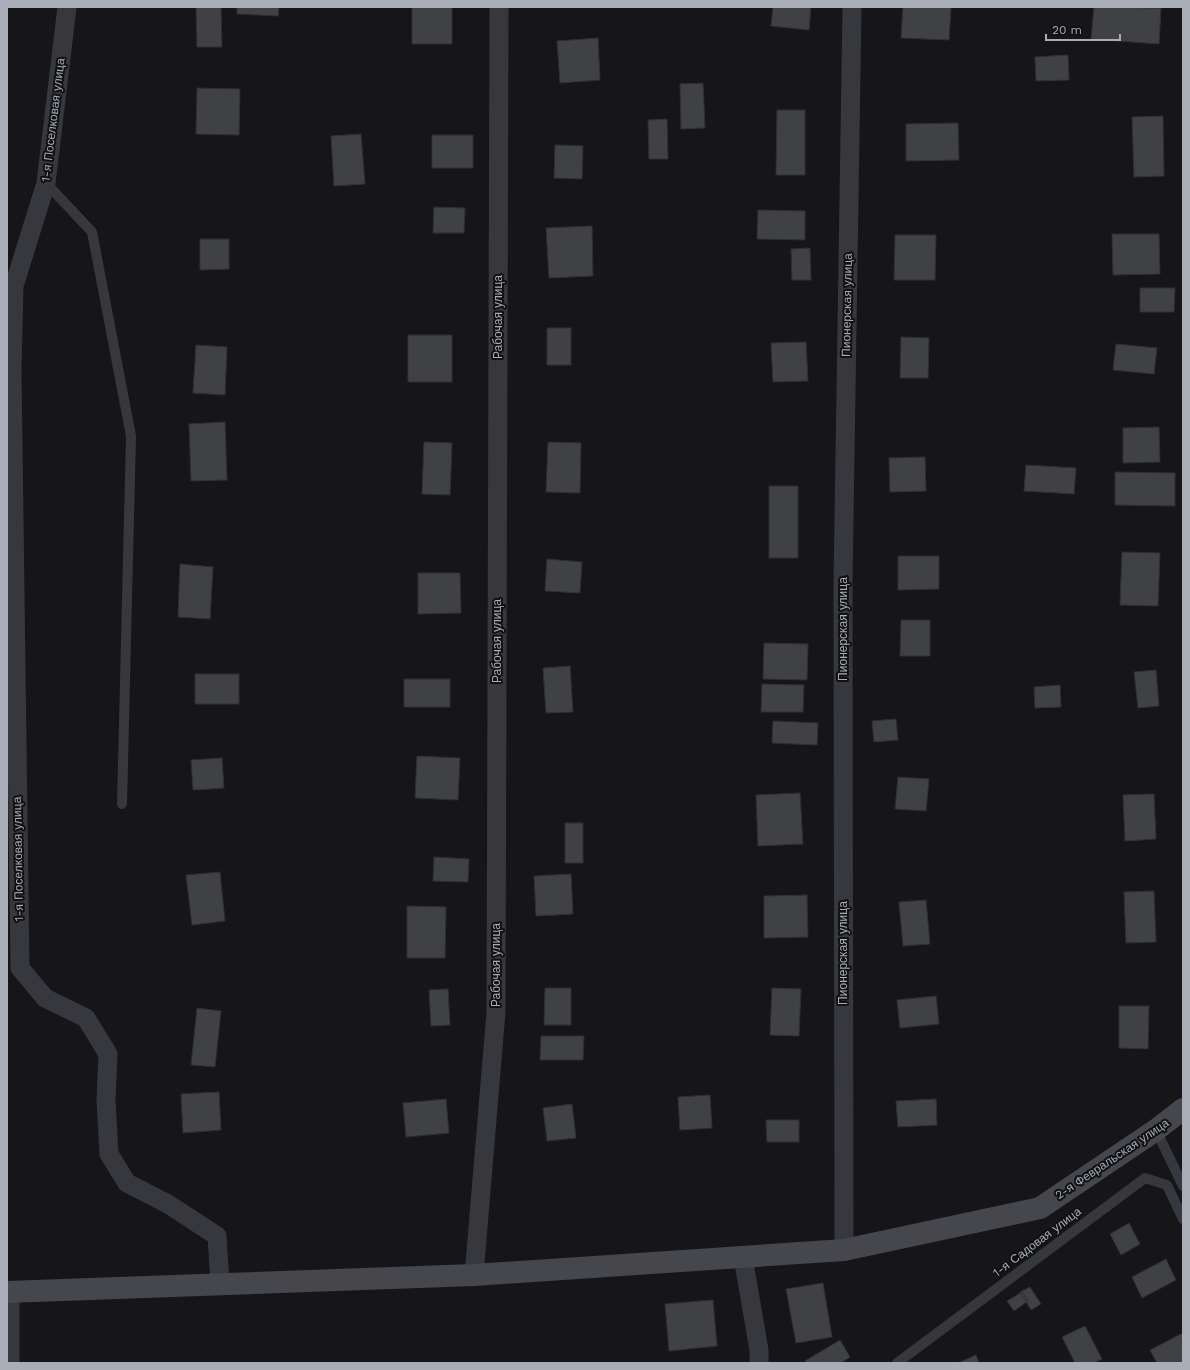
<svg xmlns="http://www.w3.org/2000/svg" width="1190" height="1370" font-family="'Work Sans',sans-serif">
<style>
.building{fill:#404145;stroke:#303034}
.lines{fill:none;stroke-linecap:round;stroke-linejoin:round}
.lane{stroke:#37383d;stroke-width:10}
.street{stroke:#37383d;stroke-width:19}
.secondary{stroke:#45474d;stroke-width:22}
.labels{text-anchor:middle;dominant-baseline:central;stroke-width:4;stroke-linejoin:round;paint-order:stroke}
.street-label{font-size:12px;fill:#a8adb8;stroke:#111113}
</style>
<rect width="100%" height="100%" fill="#161618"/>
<path class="building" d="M196,7H221L222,47H197Z
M237,7H279L278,16L237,14Z
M412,7H452V44H412Z
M773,7H811L809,30L771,26Z
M903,7H951L949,40L901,38Z
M1094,7L1161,8L1159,44L1091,39Z
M598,38L600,80L560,83L557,41Z
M1068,55L1069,80L1036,81L1035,57Z
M703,83L705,128L681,129L680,84Z
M197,88L240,89L239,135L196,134Z
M777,110H805V175H776Z
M1163,116L1164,176L1134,177L1132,117Z
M667,119L668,159H649L648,120Z
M958,123L959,160L906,161V124Z
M361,134L365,184L334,186L331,136Z
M432,135H473V168H432Z
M555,145L583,146L582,179L554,178Z
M434,207L465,208L464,233H433Z
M758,210L805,211V240L757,239Z
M592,226L593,276L549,278L546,228Z
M1112,234H1159L1160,274L1113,275Z
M895,235H936L935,280H894Z
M200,239H229V269L200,270Z
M810,248L811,280H792L791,249Z
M1140,288H1175L1174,312H1140Z
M547,328H571V365H547Z
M408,335H452V382H408Z
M901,337L929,338L928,378H900Z
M806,342L808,381L773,382L771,343Z
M1116,344L1157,348L1154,374L1113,370Z
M196,345L227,347L225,395L193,393Z
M225,422L227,480L191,481L189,424Z
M1159,427L1160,462L1123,463V428Z
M424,442L452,443L450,495L422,494Z
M548,442L581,443L580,493L546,492Z
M925,457L926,491L890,492L889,458Z
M1026,465L1076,468L1074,494L1024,491Z
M1115,472L1175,473V506L1115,505Z
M769,486H798V558H769Z
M1122,552L1160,553L1158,606L1120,605Z
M898,556H939V589L898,590Z
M547,559L582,562L580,593L545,591Z
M180,564L213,567L210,619L178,617Z
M418,573H460L461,613L418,614Z
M901,620H930V656H900Z
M764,643L808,644L807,680L763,679Z
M570,666L573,712L546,713L543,668Z
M1156,670L1159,706L1138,708L1134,672Z
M195,674H239V704H195Z
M404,679H450V707H404Z
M762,684L804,685L803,712H761Z
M1060,685L1061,707L1035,708L1034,687Z
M896,719L898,740L874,742L872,721Z
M773,721L818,723L817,745L772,743Z
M417,756L460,758L458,800L415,798Z
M222,758L224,788L193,790L191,760Z
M898,777L929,779L926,811L895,809Z
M800,793L803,844L758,846L756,795Z
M1154,794L1156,839L1125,841L1123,795Z
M565,823H583V863H565Z
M434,857L469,859L468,882L433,881Z
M220,872L225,921L192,925L186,875Z
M571,874L573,914L536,916L534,876Z
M1154,891L1156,942L1126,943L1124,892Z
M807,895L808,937L764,938V896Z
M926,900L930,944L903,946L899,902Z
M407,906L446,907L445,958H407Z
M545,988H571V1025H544Z
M772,988L801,989L799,1036L770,1035Z
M448,989L450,1025L431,1026L429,990Z
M936,996L939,1024L900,1028L897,1000Z
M1119,1006H1149L1148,1049L1119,1048Z
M197,1008L221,1011L215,1067L191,1065Z
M541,1036H584L583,1060H540Z
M219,1092L221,1130L183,1133L181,1094Z
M710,1095L712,1128L680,1130L678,1097Z
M446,1099L449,1133L406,1137L403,1103Z
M936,1099L937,1125L898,1127L896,1101Z
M572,1104L576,1138L547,1141L543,1108Z
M766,1120H799V1142H767Z
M1129,1223L1140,1244L1121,1255L1110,1234Z
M1166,1259L1176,1280L1142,1298L1132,1277Z
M823,1283L832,1337L796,1343L786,1289Z
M1030,1287L1041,1304L1031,1310L1020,1292Z
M1022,1292L1028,1301L1014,1311L1007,1301Z
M713,1300L717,1346L669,1351L665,1304Z
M1085,1326L1102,1359L1093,1363H1075L1062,1337Z
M1183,1333V1363H1157L1150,1350Z
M840,1340L850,1357L841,1363H806L805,1361Z
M976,1355L979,1363H958Z"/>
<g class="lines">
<path class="lane" d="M46,183L92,232L131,436L122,804
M1156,1130L1183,1186
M897,1363L1145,1178L1167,1185L1183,1219"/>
<path class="street" d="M67,7L46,183L14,286L12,370L20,968L45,998L86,1018L108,1054L106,1100L109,1154L127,1183L168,1204L217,1236L220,1283
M844,1250L843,583L852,7
M743,1257L759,1350V1363
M474,1275L496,1012L499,7
M10,1363V1292"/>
<path class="secondary" d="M7,1292L474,1275L844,1250L1040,1208L1156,1130L1183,1109"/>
</g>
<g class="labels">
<g class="street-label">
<text transform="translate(53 120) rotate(-83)">1-я Поселковая улица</text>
<text transform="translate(847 305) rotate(-89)">Пионерская улица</text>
<text transform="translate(498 317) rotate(-90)">Рабочая улица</text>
<text transform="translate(843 629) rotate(-90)">Пионерская улица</text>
<text transform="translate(497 641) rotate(-90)">Рабочая улица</text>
<text transform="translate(18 859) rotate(-91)">1-я Поселковая улица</text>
<text transform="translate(843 953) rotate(-90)">Пионерская улица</text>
<text transform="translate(496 965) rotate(-90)">Рабочая улица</text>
<text transform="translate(1112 1159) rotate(-34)">2-я Февральская улица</text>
<text transform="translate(1037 1242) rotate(-37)">1-я Садовая улица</text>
</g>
</g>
<rect width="1190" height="1370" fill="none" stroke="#a8adb8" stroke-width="16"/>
<path d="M1046 34v6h74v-6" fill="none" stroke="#a8adb8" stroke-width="2"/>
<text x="1052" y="34" font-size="12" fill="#a8adb8" stroke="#111113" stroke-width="3" paint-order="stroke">20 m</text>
</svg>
